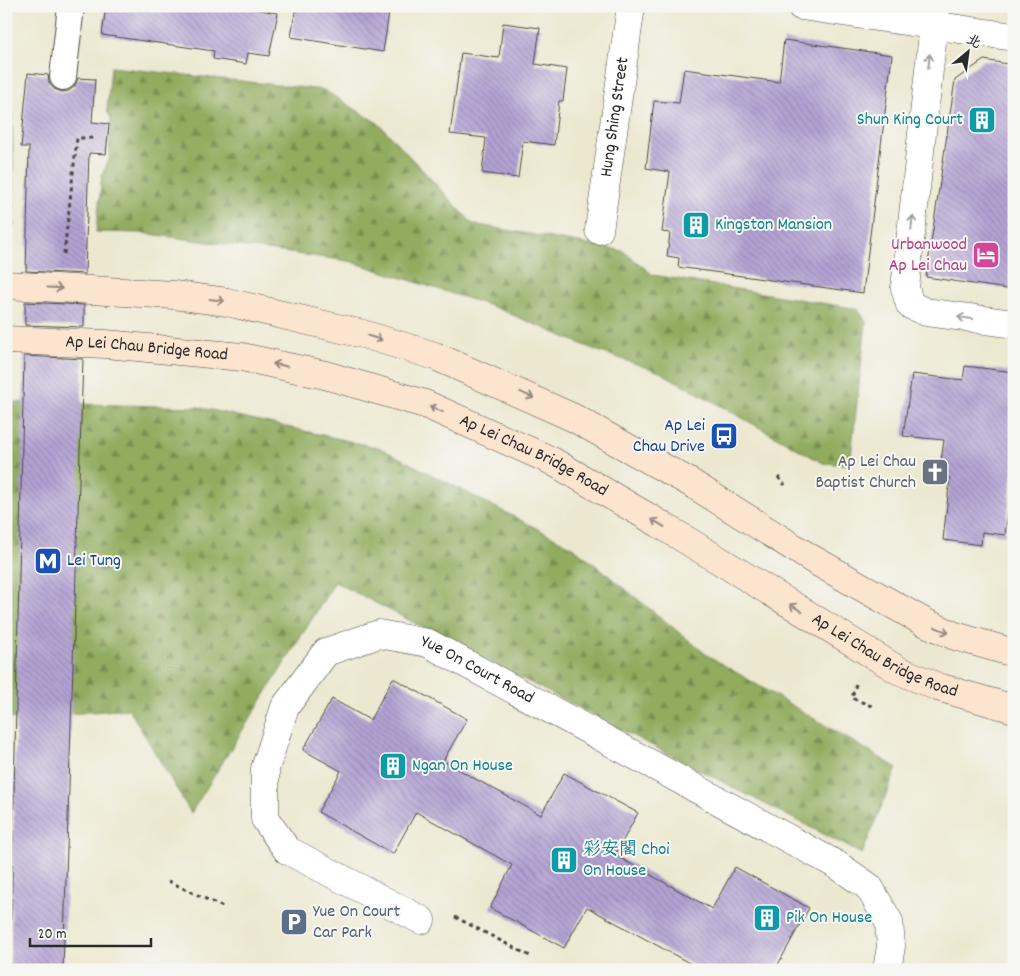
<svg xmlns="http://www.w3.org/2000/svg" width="1020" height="976" font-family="Dekko,'LXGW WenKai TC',sans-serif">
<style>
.forest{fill:url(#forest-firs);stroke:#5e6c44}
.building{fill:url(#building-back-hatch)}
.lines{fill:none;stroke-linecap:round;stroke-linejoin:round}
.pedestrian-casing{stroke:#484744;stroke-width:28}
.minor-casing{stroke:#484744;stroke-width:29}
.secondary-casing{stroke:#484744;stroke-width:29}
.path{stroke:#484744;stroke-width:3;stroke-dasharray:4 4;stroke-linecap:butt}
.pedestrian{stroke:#fff;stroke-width:26}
.minor{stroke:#fff;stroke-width:28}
.secondary{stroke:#fce5cf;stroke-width:28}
.oneway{stroke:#a0a0a0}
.oneway2{stroke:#94887d}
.labels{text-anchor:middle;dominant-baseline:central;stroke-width:4;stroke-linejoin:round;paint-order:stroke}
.street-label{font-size:18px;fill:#2b2b2b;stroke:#f6f6f2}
.culture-label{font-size:18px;fill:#0d838f;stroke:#f6f6f2;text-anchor:start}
.hotel-label{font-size:18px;fill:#b23c85;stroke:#f6f6f2;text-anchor:end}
.transit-label{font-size:18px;fill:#164399;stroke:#f6f6f2;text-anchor:end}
.worship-label{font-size:18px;fill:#5b616d;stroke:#f6f6f2;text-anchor:end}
.service-label{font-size:18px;fill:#4e5e75;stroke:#f6f6f2;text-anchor:start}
</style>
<defs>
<pattern id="forest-firs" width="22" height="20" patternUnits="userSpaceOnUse" patternTransform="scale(1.25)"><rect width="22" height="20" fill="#91ac5e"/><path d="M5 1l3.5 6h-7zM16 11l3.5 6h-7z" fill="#778c4e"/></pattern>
<pattern id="building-back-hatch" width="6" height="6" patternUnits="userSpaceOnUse" patternTransform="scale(1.25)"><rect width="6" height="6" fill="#b4a3d4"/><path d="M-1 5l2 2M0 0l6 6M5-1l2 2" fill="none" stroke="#9385ac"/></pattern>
</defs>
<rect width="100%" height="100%" fill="#f6f6f2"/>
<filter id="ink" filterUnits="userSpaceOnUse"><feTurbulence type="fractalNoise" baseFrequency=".02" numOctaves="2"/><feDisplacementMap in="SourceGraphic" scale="10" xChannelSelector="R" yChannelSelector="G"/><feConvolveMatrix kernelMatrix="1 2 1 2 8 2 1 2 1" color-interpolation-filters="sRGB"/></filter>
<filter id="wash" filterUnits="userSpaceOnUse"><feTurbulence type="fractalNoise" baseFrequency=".0096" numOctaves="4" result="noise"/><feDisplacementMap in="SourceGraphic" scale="20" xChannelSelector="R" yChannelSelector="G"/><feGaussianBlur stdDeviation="1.12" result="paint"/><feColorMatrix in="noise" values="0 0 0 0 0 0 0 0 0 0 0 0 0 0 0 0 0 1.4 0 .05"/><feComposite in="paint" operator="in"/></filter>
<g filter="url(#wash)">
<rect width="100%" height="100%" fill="#ece8d0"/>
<path class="forest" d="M111,67L324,90L379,124L473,224L623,251L653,275L858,309L866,322L850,465L823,463L660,372L598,351L494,307L349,261L142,233L96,232L102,175L109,160L111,118L107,111Z
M6,105L12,106L14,226H6Z
M6,402L198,407L380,448L573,547L707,655L897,768L862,854L335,582L191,813L129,709L6,719Z"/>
<g id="blocks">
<path class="building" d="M106,6H234L278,13L269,56L248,53L246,64L213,59L214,51L102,35Z
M296,6H390L383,52L291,37Z
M503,23L540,28L535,64L567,69L563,101H559L554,145L523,141L518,178L482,173L486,138L450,134L461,53L499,58Z
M784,40L892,55L863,293L678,267L679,258L667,256L670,233L662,232L670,172L646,168L654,101L679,103L684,69L779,82Z
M984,60L1014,65V290L926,277L955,80Z
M28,73L48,75L49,83L54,89L62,92L69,91L75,86L78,78L95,79L92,122L109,124L106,154L89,153L85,274L26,271L29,147H21Z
M25,302L84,305V327L25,325Z
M24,356L83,359L63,970H10Z
M965,366L1014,372V466L1005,535L982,532L981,545L943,540L950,478L939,476L944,440L903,436L912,374L963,380Z
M393,678L467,719L443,761L541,815L564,773L638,813L615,855L712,909L735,867L809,908L775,970H702L587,907L564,948L490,908L512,865L416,812L393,854L318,812L341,771L303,750L332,699L370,720Z"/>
</g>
</g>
<g filter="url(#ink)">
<use href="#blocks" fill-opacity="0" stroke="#484744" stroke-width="1"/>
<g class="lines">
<g class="pedestrian-casing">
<path id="pedestrian" d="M63,77L71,6"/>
</g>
<g class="minor-casing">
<g id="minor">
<path d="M801,6L1014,37"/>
<path d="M936,6L905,288L910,305L926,312L1014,324"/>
<path id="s1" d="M599,230L631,6"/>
<path id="s2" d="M421,920L287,850L265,819V769L285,707L326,652L379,634L428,643L837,865L869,887L889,922L891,946L887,970"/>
</g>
</g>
<g class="secondary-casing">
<g id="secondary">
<path d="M6,285L174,295L227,302L363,334L435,356L574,418L691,483L812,559L924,622L955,636L1014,653"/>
<path id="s3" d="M6,340L106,344L242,357L325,375L425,404L552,461L660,524L898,670L938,687L1014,709"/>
</g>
</g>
<path class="path" d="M64,254L77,138H96
M778,477L785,485
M856,684L852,698L874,707
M168,881L225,908
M455,917L530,956"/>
<use href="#pedestrian" class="pedestrian"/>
<use href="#minor" class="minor"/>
<use href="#secondary" class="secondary"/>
</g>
<defs><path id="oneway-shaft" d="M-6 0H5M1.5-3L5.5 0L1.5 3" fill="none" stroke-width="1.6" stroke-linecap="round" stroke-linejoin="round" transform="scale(1.25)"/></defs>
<g class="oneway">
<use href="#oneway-shaft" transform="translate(929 61) rotate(-84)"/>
<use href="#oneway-shaft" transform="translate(912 223) rotate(-84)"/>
<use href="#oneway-shaft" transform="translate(965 318) rotate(-172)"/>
</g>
<g class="oneway2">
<use href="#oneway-shaft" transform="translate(55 288) rotate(3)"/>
<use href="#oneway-shaft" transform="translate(217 300) rotate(7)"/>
<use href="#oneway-shaft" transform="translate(375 338) rotate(17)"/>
<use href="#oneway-shaft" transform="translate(280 365) rotate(-168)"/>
<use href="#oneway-shaft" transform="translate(527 395) rotate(25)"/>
<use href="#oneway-shaft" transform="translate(436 409) rotate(-156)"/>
<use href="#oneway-shaft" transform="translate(658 523) rotate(-149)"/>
<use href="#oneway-shaft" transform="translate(796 608) rotate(-148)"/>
<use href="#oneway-shaft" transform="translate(942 630) rotate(23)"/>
</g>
</g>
<defs>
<g id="building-square" transform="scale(1.4375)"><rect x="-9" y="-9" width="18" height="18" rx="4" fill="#0f9aa8" stroke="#f6f6f2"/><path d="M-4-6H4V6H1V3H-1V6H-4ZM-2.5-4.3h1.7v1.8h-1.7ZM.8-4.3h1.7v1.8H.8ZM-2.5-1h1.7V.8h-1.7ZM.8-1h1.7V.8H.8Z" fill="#fff"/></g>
<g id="hotel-square" transform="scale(1.4375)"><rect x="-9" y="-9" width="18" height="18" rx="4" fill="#d1479c" stroke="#f6f6f2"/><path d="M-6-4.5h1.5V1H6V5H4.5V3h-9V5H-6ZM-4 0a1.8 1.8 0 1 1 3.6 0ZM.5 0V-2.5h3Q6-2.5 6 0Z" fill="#fff"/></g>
<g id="bus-square" transform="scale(1.4375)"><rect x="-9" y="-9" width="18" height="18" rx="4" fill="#1a4fb4" stroke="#f6f6f2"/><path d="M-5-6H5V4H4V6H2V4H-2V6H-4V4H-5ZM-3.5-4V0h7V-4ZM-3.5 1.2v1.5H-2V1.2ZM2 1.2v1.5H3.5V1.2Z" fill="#fff"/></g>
<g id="church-square" transform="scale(1.4375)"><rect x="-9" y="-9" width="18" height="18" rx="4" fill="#6b7280" stroke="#f6f6f2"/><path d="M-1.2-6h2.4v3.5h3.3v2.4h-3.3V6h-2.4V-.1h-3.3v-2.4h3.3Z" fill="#fff"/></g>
<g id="metro-square" transform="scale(1.4375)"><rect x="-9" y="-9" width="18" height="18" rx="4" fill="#1a4fb4" stroke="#f6f6f2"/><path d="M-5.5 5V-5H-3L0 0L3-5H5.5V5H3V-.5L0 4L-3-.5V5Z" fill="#fff"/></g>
<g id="parking-square" transform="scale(1.4375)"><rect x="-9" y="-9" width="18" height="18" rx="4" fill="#5c6f8a" stroke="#f6f6f2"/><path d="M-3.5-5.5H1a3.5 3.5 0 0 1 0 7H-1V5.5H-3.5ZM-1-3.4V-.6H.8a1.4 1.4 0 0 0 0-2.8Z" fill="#fff"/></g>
</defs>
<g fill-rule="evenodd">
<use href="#building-square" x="982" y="120"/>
<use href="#building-square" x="696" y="225"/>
<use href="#hotel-square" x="986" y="255"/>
<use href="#bus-square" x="724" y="436"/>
<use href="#church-square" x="935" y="472"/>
<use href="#metro-square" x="48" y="561"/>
<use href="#building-square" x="393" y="766"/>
<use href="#building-square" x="564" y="860"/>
<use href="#building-square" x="767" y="918"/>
<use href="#parking-square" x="294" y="922"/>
</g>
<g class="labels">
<g class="street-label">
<text stroke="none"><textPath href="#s1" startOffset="114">Hung Shing Street</textPath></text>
<text stroke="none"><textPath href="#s3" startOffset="141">Ap Lei Chau Bridge Road</textPath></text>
<text stroke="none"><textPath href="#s3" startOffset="546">Ap Lei Chau Bridge Road</textPath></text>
<text stroke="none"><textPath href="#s3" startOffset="951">Ap Lei Chau Bridge Road</textPath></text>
<text stroke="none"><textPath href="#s2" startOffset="535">Yue On Court Road</textPath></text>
</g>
<g class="culture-label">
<text x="963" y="120" text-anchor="end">Shun King Court</text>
<text x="715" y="225">Kingston Mansion</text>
<text x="412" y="766">Ngan On House</text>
<text x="583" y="850">彩安閣 Choi<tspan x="583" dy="21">On House</tspan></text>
<text x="786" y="918">Pik On House</text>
</g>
<g class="hotel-label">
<text x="967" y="245">Urbanwood<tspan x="967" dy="21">Ap Lei Chau</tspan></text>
</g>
<g class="transit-label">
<text x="705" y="426">Ap Lei<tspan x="705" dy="21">Chau Drive</tspan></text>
<text x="67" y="561" text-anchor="start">Lei Tung</text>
</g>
<g class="worship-label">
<text x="916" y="462">Ap Lei Chau<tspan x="916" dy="21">Baptist Church</tspan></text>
</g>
<g class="service-label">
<text x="313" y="912">Yue On Court<tspan x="313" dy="21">Car Park</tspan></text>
</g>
</g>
<rect width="1020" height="976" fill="none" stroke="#f6f6f2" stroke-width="25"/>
<g transform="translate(968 52) rotate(29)" stroke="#f6f6f2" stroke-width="4" paint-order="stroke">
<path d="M0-4L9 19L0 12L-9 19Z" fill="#2b2b2b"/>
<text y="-8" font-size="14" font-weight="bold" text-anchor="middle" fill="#2b2b2b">北</text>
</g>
<path d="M30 938v8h121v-8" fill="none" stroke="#2b2b2b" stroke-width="2.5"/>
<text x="38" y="938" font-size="15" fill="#2b2b2b" stroke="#f6f6f2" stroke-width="4" paint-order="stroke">20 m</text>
</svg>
